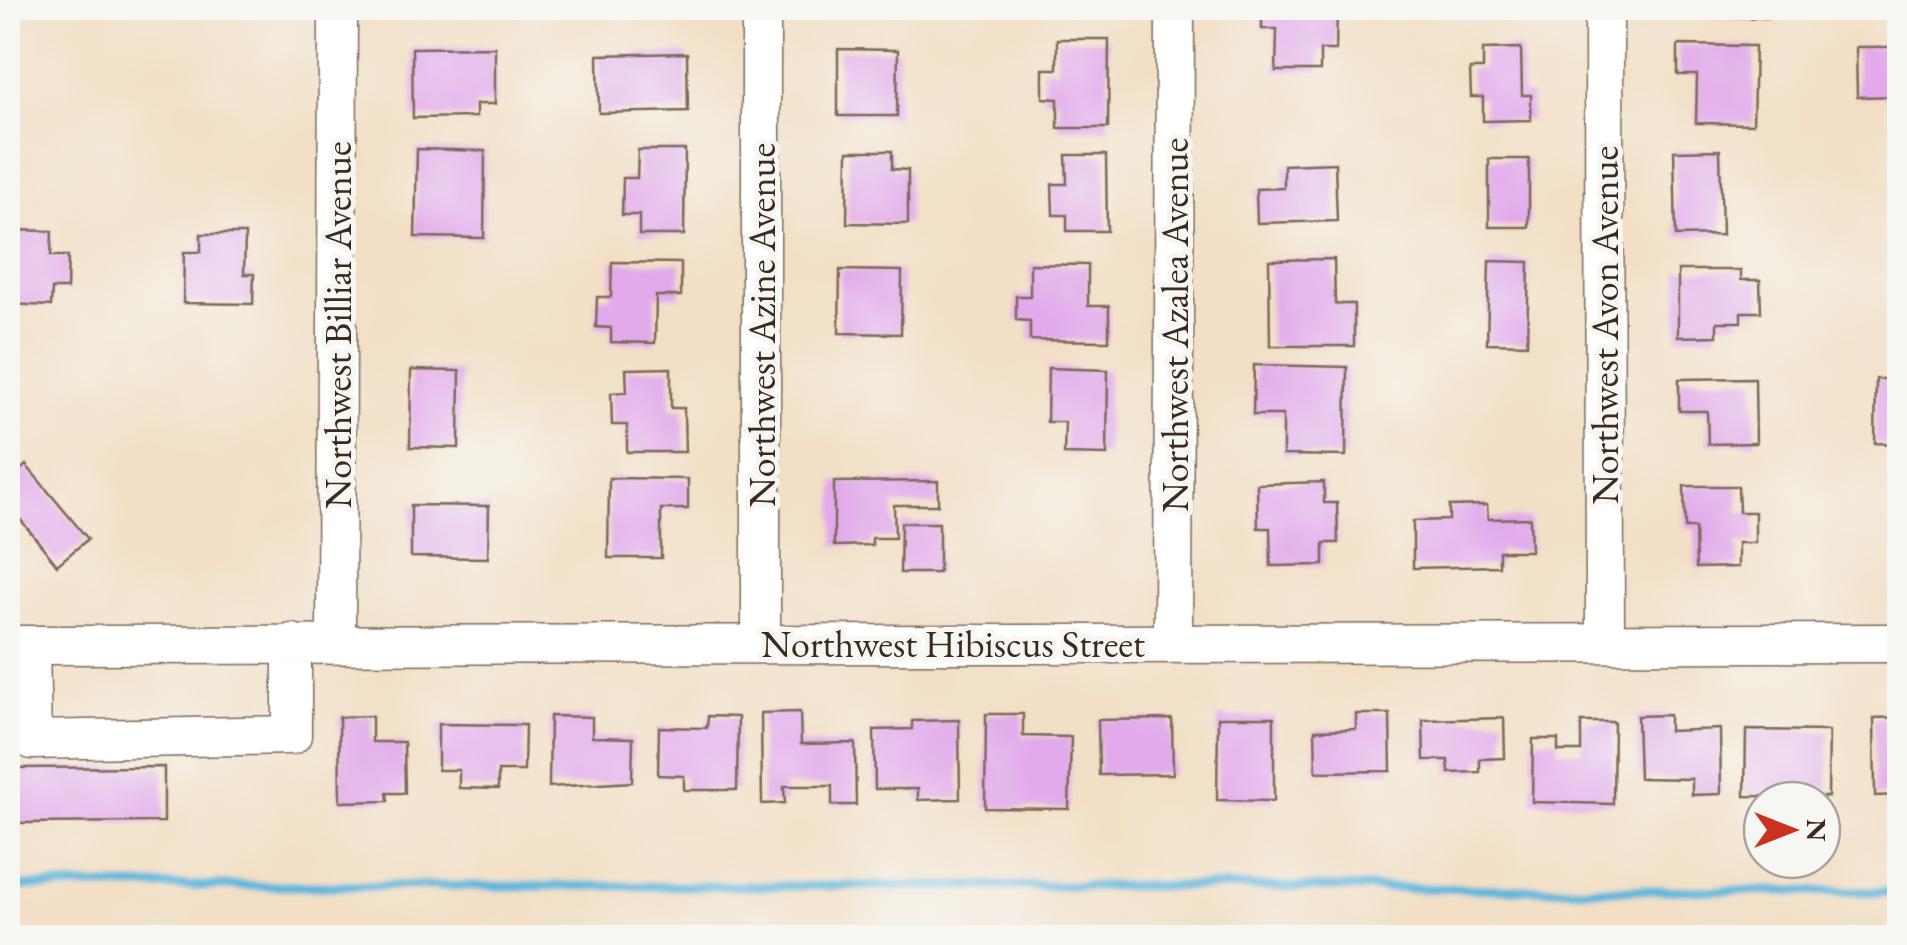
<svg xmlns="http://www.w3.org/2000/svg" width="1907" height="945" font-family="'EB Garamond',serif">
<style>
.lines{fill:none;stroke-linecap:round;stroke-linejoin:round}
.stream{stroke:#5fb6dc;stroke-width:9}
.building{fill:#e2aaeb}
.minor-casing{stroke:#7b6958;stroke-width:41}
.minor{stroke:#fff;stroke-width:38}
.labels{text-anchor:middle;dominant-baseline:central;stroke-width:10;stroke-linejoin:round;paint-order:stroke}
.street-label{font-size:38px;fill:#3b2a1e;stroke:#f6f6f2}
</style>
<rect width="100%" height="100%" fill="#f6f6f2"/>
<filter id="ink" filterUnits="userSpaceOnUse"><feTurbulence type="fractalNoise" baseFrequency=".01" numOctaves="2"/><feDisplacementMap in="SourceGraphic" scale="20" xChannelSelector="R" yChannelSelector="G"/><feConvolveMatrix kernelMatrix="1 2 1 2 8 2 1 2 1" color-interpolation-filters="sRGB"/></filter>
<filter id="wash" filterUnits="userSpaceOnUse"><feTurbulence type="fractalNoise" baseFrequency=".0048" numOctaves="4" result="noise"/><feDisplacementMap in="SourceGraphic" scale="40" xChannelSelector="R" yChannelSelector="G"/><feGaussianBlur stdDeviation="2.25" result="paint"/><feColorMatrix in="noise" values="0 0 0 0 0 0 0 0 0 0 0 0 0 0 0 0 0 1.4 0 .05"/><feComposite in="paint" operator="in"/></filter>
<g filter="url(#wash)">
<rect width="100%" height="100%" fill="#f2dfc5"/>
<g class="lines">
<path class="stream" d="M8,886H1166L1900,892"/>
</g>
<g id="blocks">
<path class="building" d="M1262,8L1337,12L1336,50H1320V71H1276L1277,29H1262Z
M1485,8H1534V17H1485Z
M1692,8H1767V18L1692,16Z
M1057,39H1109L1108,128H1058V99L1043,98V69H1057Z
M1678,45L1755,46L1753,124L1696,123L1697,75H1678Z
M495,47V104H476V117L413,118L412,48Z
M1856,47H1900V96L1857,97Z
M1521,48L1522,95H1531V120L1483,121V97H1471L1470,69H1483V49Z
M838,49L898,50L897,116H838Z
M687,53L688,111L599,113L598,55Z
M417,149L485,151L484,238L415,237Z
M638,150H685L684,235H639V215H622L623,178H637Z
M1720,150L1722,235L1676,236L1674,151Z
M848,151H892V169L908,170V224L847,223Z
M1066,155H1106L1107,231H1067V215H1053L1052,184H1067Z
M1489,159H1529V227H1489Z
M1893,159H1900V229H1893Z
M1335,163L1337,221L1257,223L1256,189L1284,188V165Z
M8,230L52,231L51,256H68L67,289H52L51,306L8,304Z
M201,234H245L244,274H254L253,304L183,303L184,252H201Z
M1334,259L1335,304H1354V346H1270L1269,260Z
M1489,261L1529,262L1527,344L1487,343Z
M612,262L681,263V296H656L655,343L611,342V328L596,327L597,297H611Z
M1030,264L1088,265V306H1109V341L1030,340V321L1016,320V296H1030Z
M840,270L902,271L901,334L839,333Z
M1678,270H1741V280H1760L1761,312H1741V322H1717V336L1678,337Z
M1254,365L1347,367L1346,456L1283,455V415H1253Z
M671,368V408H684L685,452H627V425H612L611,393L627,392L626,369Z
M1048,368L1108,370L1107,455L1064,454L1065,422H1047Z
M411,370L460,371L459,448L410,447Z
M1755,378L1756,443L1708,444L1707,411H1679V379Z
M1876,379H1900V444L1875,443Z
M26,465L88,539L57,565L8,504V481Z
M609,478L688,479V509H661V558H608Z
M938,481V505H894L895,538H872V545L834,546V482Z
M1324,482V503H1337L1338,543H1324V565L1271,566L1270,528H1258L1257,484Z
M1684,486H1738L1739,512H1755V543H1738V567L1696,568L1695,528H1685Z
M411,505L489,506L488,558L411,557Z
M1487,505L1488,519L1530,518L1531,551H1499V566L1413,568V521L1449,520V506Z
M901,523H939V573H900Z
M800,712L801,744L855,743L856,805H832V786H784L785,803L762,804L761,713Z
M986,714H1023V736L1071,737L1069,809L985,808Z
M1356,714H1390L1391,771L1316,772L1315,730L1356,729Z
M1669,715V731L1720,729L1721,794L1692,795V779L1639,778L1637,716Z
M372,716V742H404L405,793H387L388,801L340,802L339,717Z
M550,716L592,717V737L633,738L632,782L549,787Z
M708,716L738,717L737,790H684V776L658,775L659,727L707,728Z
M1218,717H1274V801L1217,800Z
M1900,717V795L1875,796L1874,718Z
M1504,718L1505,758L1480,759V772L1449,773L1448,760H1424L1423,720Z
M1172,719L1173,774L1099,775L1098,720Z
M959,720L960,799L918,800V789H875L874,730L912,729V721Z
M1581,722H1614L1613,804L1532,802L1533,739H1558V751H1581Z
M438,724L525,725L524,771H498V789L459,788V770H438Z
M1746,730L1829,731L1828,797L1745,796Z
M164,767V822L8,823V768Z"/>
</g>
</g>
<g filter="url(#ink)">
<use href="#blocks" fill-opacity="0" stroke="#7b6958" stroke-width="2.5"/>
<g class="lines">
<g class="minor-casing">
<path id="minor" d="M761,8V643
M1604,8L1605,642
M336,643L338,8
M1173,643L1175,8
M8,645L1900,643
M30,645L32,740L292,735V643"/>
</g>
<use href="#minor" class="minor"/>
</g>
</g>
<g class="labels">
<g class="street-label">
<text transform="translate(337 325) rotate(-90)">Northwest Billiar Avenue</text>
<text transform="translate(761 325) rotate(-90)">Northwest Azine Avenue</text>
<text transform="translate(1174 325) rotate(-90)">Northwest Azalea Avenue</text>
<text transform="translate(1604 325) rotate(-90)">Northwest Avon Avenue</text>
<text x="953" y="643">Northwest Hibiscus Street</text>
</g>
</g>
<rect width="1907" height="945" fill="none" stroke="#f6f6f2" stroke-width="40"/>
<g transform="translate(1792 830) rotate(90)"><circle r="48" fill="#f6f6f2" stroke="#aba49d" stroke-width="2.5"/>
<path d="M0-8L18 38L0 25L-18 38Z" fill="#c8321e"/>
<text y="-15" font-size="28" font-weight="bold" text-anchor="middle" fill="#3b2a1e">N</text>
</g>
</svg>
